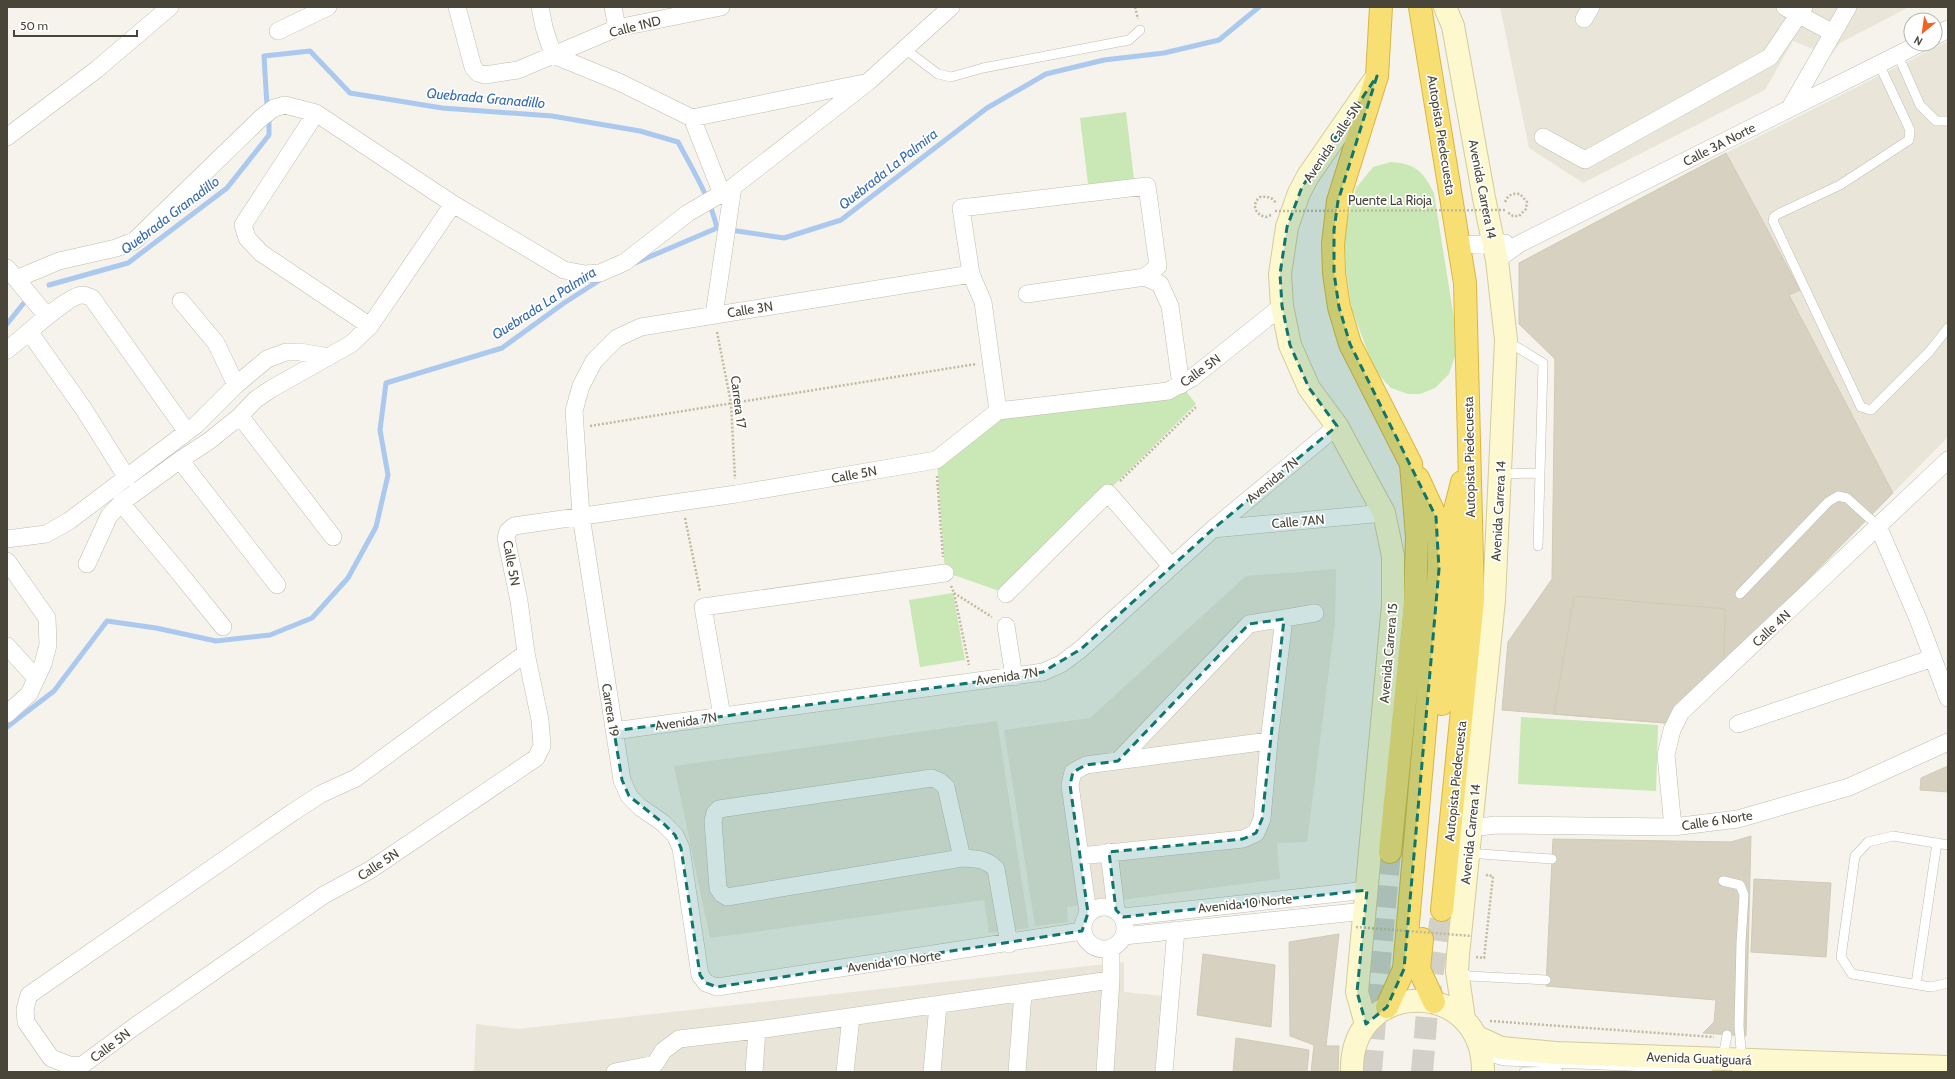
<svg xmlns="http://www.w3.org/2000/svg" width="1955" height="1079" font-family="Cabin,sans-serif">
<style>
.residential{fill:#e9e6d9}
.green{fill:#cae7b6}
.lines{fill:none;stroke-linecap:round;stroke-linejoin:round}
.stream{stroke:#abc9ee;stroke-width:5}
.building{fill:#d6d1c1;stroke:#d1cab4}
.highway-tunnel{stroke:#d3d0c7;stroke-width:22;stroke-dasharray:22 11;stroke-linecap:butt}
.lane-casing{stroke:#c0bdae;stroke-width:10}
.street-casing{stroke:#c0bdae;stroke-width:18}
.secondary-casing{stroke:#d3cc9c;stroke-width:24}
.highway-casing{stroke:#d8b742;stroke-width:24}
.path{stroke:#c1ba9f;stroke-width:2.5;stroke-dasharray:2 2;stroke-linecap:butt}
.lane{stroke:#fff;stroke-width:9}
.street{stroke:#fff;stroke-width:17}
.secondary{stroke:#fdf8cd;stroke-width:22}
.highway{stroke:#f8df73;stroke-width:22}
.path-bridge{stroke:#c1ba9f;stroke-width:2.5;stroke-dasharray:2 2;stroke-linecap:butt}
.marked{fill:#0f766e;fill-opacity:0.2;stroke:#0f766e;stroke-width:3;stroke-dasharray:8 5;stroke-linejoin:round}
.labels{text-anchor:middle;dominant-baseline:central;stroke-width:3.5;stroke-linejoin:round;paint-order:stroke}
.street-label{font-size:13px;fill:#494539;stroke:#fff}
.water-label{font-size:14px;font-style:italic;fill:#356bb2;stroke:#fff}
</style>
<rect width="100%" height="100%" fill="#f5f3eb"/>
<path class="residential" d="M1500,7H1909L1840,43L1830,56L1793,41L1765,90L1583,183L1529,148Z
M1948,41V437L1893,493L1789,295L1799,290L1726,153Z
M1336,569L1335,623L1307,842L1277,843L1280,879L1067,907L1068,922L1035,926L1004,730L1090,718L1246,576Z
M997,721L1029,928L989,933L984,900L710,938L674,766Z
M1124,962V992L1164,996L1155,1072H474L476,1024L518,1029Z"/>
<path class="green" d="M1126,112L1134,179L1088,184L1080,118Z
M1391,162C1417,164 1423,172 1434,193L1455,325V356L1449,374L1435,388L1420,394H1408L1391,388L1375,371L1352,310L1346,270L1344,231L1356,188L1373,167Z
M1182,386L1196,404L1005,593L945,572L937,461L999,413Z
M953,593L965,660L920,667L909,600Z
M1521,717L1658,725L1656,791L1518,784Z"/>
<g class="lines">
<path class="stream" d="M267,106L264,56L310,51L350,93L442,108L552,116L640,131L678,142C693,170 710,198 717,228
M635,263L717,228L784,238L841,220L987,108L1046,74L1104,60L1164,53L1219,40L1259,7
M49,285L128,263L227,188L269,135V121
M7,324L23,304
M7,727L54,691L107,621L156,628L216,641L270,635L312,618L348,578L376,527L388,475L380,430L386,383L502,348L564,303L603,278"/>
</g>
<path class="building" d="M1726,153L1800,290L1789,295L1893,493L1666,723L1502,710L1508,642L1552,579L1555,359L1519,324V263Z
M1574,596L1725,609L1724,664L1666,723L1554,714Z
M1948,766V792L1920,790L1921,778Z
M1751,836L1746,1036L1703,1033L1714,1022L1716,1000L1546,986L1553,839L1731,842Z
M1754,879L1831,883L1826,957L1751,952Z
M1339,934L1326,1046H1339L1338,1072H1311L1314,1045L1290,1036L1289,942Z
M1203,954L1275,965L1271,1027L1197,1015Z
M1236,1038L1309,1050L1307,1072H1233Z"/>
<g class="lines">
<path class="highway-tunnel" d="M1371,1072L1378,982L1390,852
M1422,1072L1427,1012L1442,910"/>
<g class="lane-casing">
<path id="lane" d="M905,49L938,74L951,77L983,68L1129,40L1140,30
M1898,55L1920,105L1936,121H1948
M1879,64L1910,130L1909,140L1840,185L1778,214L1774,217L1773,221L1861,407L1871,410L1929,352L1948,328
M1507,341L1543,363L1538,546
M1499,474L1540,473
M1740,594L1828,502L1838,496L1847,498L1878,526
M1948,845L1893,836L1868,842L1855,856L1841,957L1852,974L1931,987L1948,983
M1468,853L1552,859
M1723,881L1740,885L1744,895L1741,943L1739,1026L1741,1050L1737,1072
M1459,971L1469,976L1546,980
M1916,984L1937,843
M1483,1049C1488,1057 1495,1059 1505,1061L1698,1069L1709,1067
M1721,1058L1724,1052L1727,1035
M1524,1072L1558,1071"/>
</g>
<g class="street-casing">
<path id="street" d="M457,7L473,67L478,73L485,75L518,70L617,28L721,7
M540,7L544,27L553,55
M613,7L617,28
M1785,7L1833,33
M1584,19L1591,7
M278,31L328,7
M1935,36L1948,29
M553,55L619,82L692,118L864,83
M1790,108L1848,7
M316,113L243,225L247,238L261,253L370,326
M692,118L722,194
M7,137L96,70L170,7
M1543,137L1585,160L1770,57L1804,7
M1459,245L1505,243
M1497,260L1519,244L1919,44
M7,268L47,316
M971,274L641,327L617,338L594,361L581,386L574,411L581,516L622,780L629,796L640,807L663,823L675,835L681,848L700,975L706,983L717,987L1082,931
M16,279L59,261L116,248L134,241L261,118L274,108L285,105L316,113L453,204L564,270L585,274L600,273L625,262L688,213L733,187
M1027,294L1145,277L1160,284L1170,306L1181,385
M181,301L216,343L236,385
M714,315L733,187L868,82L951,7
M30,333L83,408L127,478
M7,350C21,340 68,294 83,295C86,295 89,297 92,298L187,432
M998,411L983,302L971,274L961,208L1147,186L1158,266L1145,277
M240,416L333,537
M180,460L277,585
M121,503L177,570L223,627
M1878,526L1918,619L1948,698
M1213,529L1384,513
M7,539L46,534L69,521L196,425L236,385L267,359L286,352H300L329,357
M7,561L47,618L48,645L43,664L29,694L7,714
M87,564L109,516L121,503L180,460L209,441L240,416L255,400L271,389L351,344L370,326L453,204
M1006,594L1108,493L1171,566
M1006,626L1014,677
M7,646L36,678
M526,653L356,778L321,794L293,812L29,995L25,1009L26,1022L51,1058L69,1065L81,1066L134,1027L324,895L370,870L536,758L542,746L540,720L526,653L519,601L506,538L508,531L514,526L736,494L936,460L998,411L1168,391L1192,378L1282,306
M722,716L703,607L945,573
M1738,724L1933,658
M614,731L1043,672L1061,664L1081,649L1213,529L1337,426
M1118,761L1249,624L1315,613
M1673,827L1666,755L1672,730L1681,712L1948,460
M1470,828L1496,825L1673,827L1738,819L1849,787L1948,742
M1109,852L1116,910
M1080,856L1243,839L1256,833L1262,819L1269,741L1284,619
M962,858L946,787L939,781L932,778L719,809L715,813L713,821L718,888L722,894L727,897L962,858C975,859 986,858 996,869L1009,944
M1083 928a21 21 0 1 1 42 0a21 21 0 1 1-42 0Z
M1088,913L1070,785L1073,772L1086,765L1269,741
M1123,917L1367,890
M1124,936L1365,911
M615,1072L655,1064L663,1051L679,1039L757,1030L1111,980
M754,1072L757,1030
M845,1072L851,1017
M932,1072L938,1005
M1017,1072L1023,993
M1105,1072L1111,980V948
M1164,1072L1176,930"/>
</g>
<g class="secondary-casing">
<path id="secondary" d="M1445,7L1453,26L1484,198L1497,260L1506,340L1494,600L1458,955L1457,971L1464,1019
M1366,1024L1357,992L1393,605V556L1384,513L1337,426L1309,388L1290,345L1282,306L1280,274L1287,227L1299,193L1308,176L1373,82
M1477,1037L1501,1048L1556,1053L1948,1067
M1352,1072C1349,978 1484,976 1483,1072"/>
</g>
<g class="highway-casing">
<path id="highway" d="M1381,7L1377,76L1338,201L1333,244L1334,273L1339,307L1350,344L1411,464L1417,537L1415,603L1390,852
M1420,7L1465,283L1473,600L1442,910
M1442,704L1451,609L1453,518L1462,482
M1422,939L1419,969L1434,1002
M1387,1007L1404,969L1439,569V538L1436,517L1418,478"/>
</g>
<path class="path" d="M1135,7L1138,19
M1505,202C1508,195 1512,193 1520,194L1527,202L1526,209L1519,216H1513L1507,212
M1271,215L1266,217C1255,215 1251,204 1260,197C1267,196 1272,197 1276,203
M717,332L731,403L735,479
M590,426L976,364
M937,476L943,557
M1120,481L1197,406
M685,518L700,591
M951,586L954,593L969,665
M954,593L992,617
M1476,957L1484,958L1493,876L1487,875V878
M1490,1021L1714,1037"/>
<use href="#lane" class="lane"/>
<use href="#street" class="street"/>
<use href="#secondary" class="secondary"/>
<use href="#highway" class="highway"/>
<path class="path-bridge" d="M1275,211L1506,210
M1356,927L1472,936"/>
</g>
<path class="marked" d="M1377,76L1338,201L1334,230V273L1339,307L1350,344L1436,517L1439,569L1404,969L1387,1007L1366,1024L1357,992L1367,890L1123,917L1116,910L1109,852L1243,839L1256,833L1262,819L1284,619L1249,624L1118,761L1086,765L1073,772L1070,785L1088,913L1082,931L717,987L706,983L700,975L681,848L675,835L663,823L629,796L622,780L614,731L1014,677L1043,672L1081,649L1213,529L1337,426L1309,388L1290,345L1282,306L1280,274L1287,227L1302,187Z"/>
<g class="labels">
<g class="street-label">
<text transform="translate(635 26) rotate(-14)">Calle 1ND</text>
<text transform="translate(1442 135) rotate(81)">Autopista Piedecuesta</text>
<text transform="translate(1332 142) rotate(-56)">Avenida Calle 5N</text>
<text transform="translate(1719 144) rotate(-27)">Calle 3A Norte</text>
<text transform="translate(1483 189) rotate(79)">Avenida Carrera 14</text>
<text x="1390" y="200">Puente La Rioja</text>
<text transform="translate(750 309) rotate(-9)">Calle 3N</text>
<text transform="translate(1200 370) rotate(-36)">Calle 5N</text>
<text transform="translate(739 402) rotate(83)">Carrera 17</text>
<text transform="translate(1469 457) rotate(-91)">Autopista Piedecuesta</text>
<text transform="translate(854 474) rotate(-10)">Calle 5N</text>
<text transform="translate(1272 480) rotate(-40)">Avenida 7N</text>
<text transform="translate(1498 511) rotate(-87)">Avenida Carrera 14</text>
<text transform="translate(1298 521) rotate(-5)">Calle 7AN</text>
<text transform="translate(512 563) rotate(80)">Calle 5N</text>
<text transform="translate(1771 628) rotate(-43)">Calle 4N</text>
<text transform="translate(1388 653) rotate(-85)">Avenida Carrera 15</text>
<text transform="translate(1007 676) rotate(-8)">Avenida 7N</text>
<text transform="translate(611 710) rotate(81)">Carrera 19</text>
<text transform="translate(686 721) rotate(-8)">Avenida 7N</text>
<text transform="translate(1455 781) rotate(-84)">Autopista Piedecuesta</text>
<text transform="translate(1717 820) rotate(-9)">Calle 6 Norte</text>
<text transform="translate(1470 834) rotate(-84)">Avenida Carrera 14</text>
<text transform="translate(378 864) rotate(-33)">Calle 5N</text>
<text transform="translate(1245 903) rotate(-6)">Avenida 10 Norte</text>
<text transform="translate(894 961) rotate(-8)">Avenida 10 Norte</text>
<text transform="translate(110 1045) rotate(-37)">Calle 5N</text>
<text transform="translate(1699 1058) rotate(2)">Avenida Guatiguará</text>
</g>
<g class="water-label">
<text transform="translate(486 98) rotate(5)">Quebrada Granadillo</text>
<text transform="translate(888 169) rotate(-38)">Quebrada La Palmira</text>
<text transform="translate(170 215) rotate(-37)">Quebrada Granadillo</text>
<text transform="translate(544 303) rotate(-33)">Quebrada La Palmira</text>
</g>
</g>
<rect width="1955" height="1079" fill="none" stroke="#494539" stroke-width="16"/>
<g transform="translate(1923 32) rotate(209)"><circle r="19" fill="#ffffff" stroke="#b6b5b0"/>
<path d="M0-3L7 15L0 10L-7 15Z" fill="#f26225"/>
<text y="-6" font-size="11" font-weight="bold" text-anchor="middle" fill="#494539">N</text>
</g>
<path d="M14 30v6h123v-6" fill="none" stroke="#494539" stroke-width="2"/>
<text x="20" y="30" font-size="12" fill="#494539" stroke="#ffffff" stroke-width="3" paint-order="stroke">50 m</text>
</svg>
